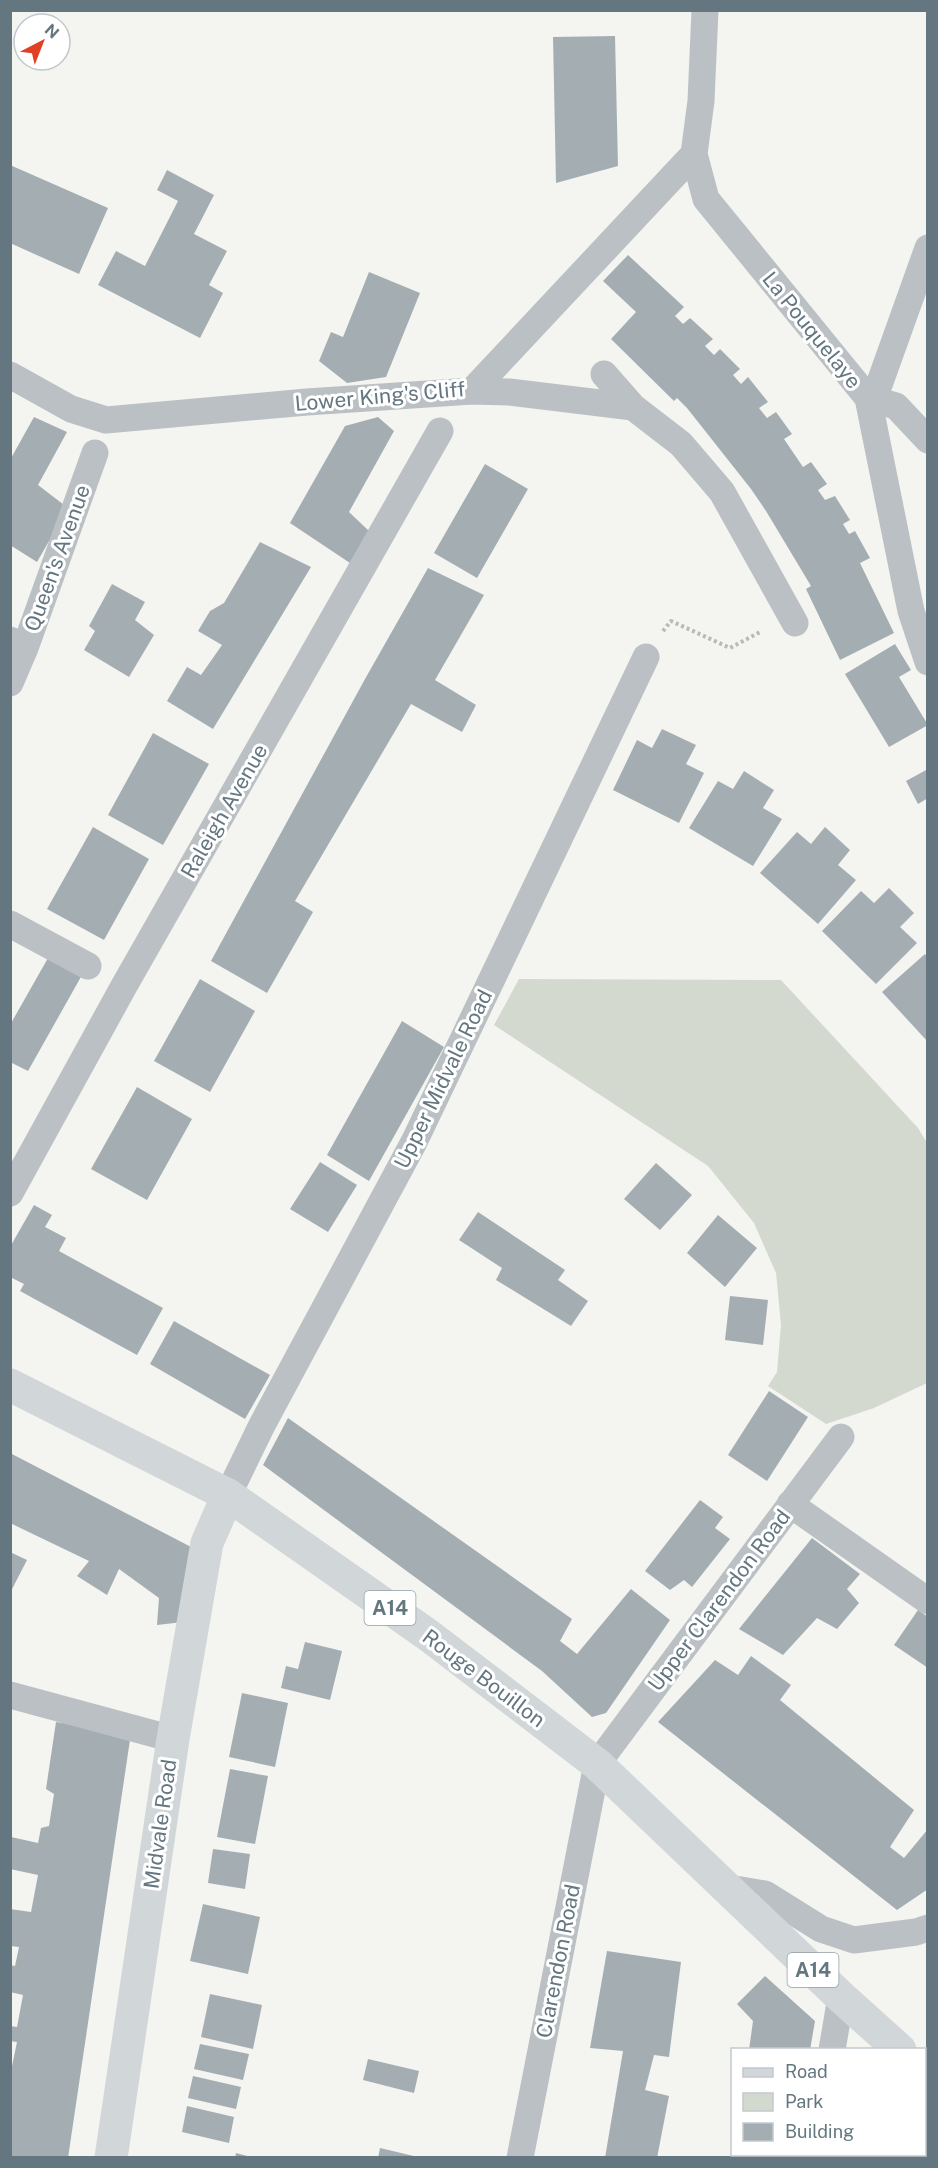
<svg xmlns="http://www.w3.org/2000/svg" width="938" height="2168" font-family="'Public Sans',sans-serif">
<style>
.green{fill:#d4d9d0}
.building{fill:#a4aeb2}
.lines{fill:none;stroke-linecap:round;stroke-linejoin:round}
.path{stroke:#b7babc;stroke-width:4;stroke-dasharray:3 3;stroke-linecap:butt}
.minor{stroke:#bac0c3;stroke-width:27}
.secondary{stroke:#d1d6d9;stroke-width:33}
.primary{stroke:#d1d6d9;stroke-width:33}
.labels{text-anchor:middle;dominant-baseline:central;stroke-width:6;stroke-linejoin:round;paint-order:stroke}
.shield{fill:#fff;stroke:#92a0a7;stroke-width:1.5}
.shield-label{font-size:20px;font-weight:bold;fill:#647781}
.street-label{font-size:21px;fill:#647781;stroke:#fff}
</style>
<rect width="100%" height="100%" fill="#f4f4f0"/>
<path class="green" d="M519,979L781,980L918,1128L927,1143V1383L874,1408L826,1424L768,1386L777,1372L781,1325L776,1273L754,1223L708,1166L494,1025Z"/>
<path class="building" d="M615,36L618,166L556,183L553,37Z
M10,165L108,208L79,274L10,243Z
M167,170L214,195L194,234L227,251L209,285L223,293L200,338L98,285L116,251L145,266L178,201L157,190Z
M628,255L684,307L675,316L683,324L690,318L713,339L705,346L714,355L720,349L740,369L733,375L741,384L748,377L768,402L759,408L767,418L776,412L792,434L784,439L803,467L811,462L827,484L818,490L825,500L835,496L850,520L843,524L849,534L855,531L870,558L860,563L894,633L840,660L806,589L811,586L766,511L751,489L687,408L677,398L674,401L611,339L636,312L603,281Z
M369,272L420,293L386,377L347,383L319,361L331,332L343,337Z
M34,417L67,432L38,485L68,508L37,562L10,545V460Z
M378,417L394,431L349,512L369,531L350,563L290,523L345,426Z
M485,464L528,489L477,578L434,553Z
M260,542L311,567L213,729L167,701L187,667L201,675L222,645L198,631L210,611L224,603Z
M428,568L484,595L435,680L476,705L462,732L411,704L295,901L313,912L267,993L211,961L365,679Z
M112,584L145,602L135,620L154,635L129,677L84,650L95,631L89,626Z
M895,644L911,670L899,677L928,725L889,747L845,674Z
M662,729L696,745L686,764L704,773L679,823L613,790L637,740L652,748Z
M153,733L209,764L163,845L108,815Z
M928,769V798L918,804L906,781Z
M744,771L774,790L763,808L782,819L753,866L689,828L718,781L733,789Z
M93,827L149,859L104,940L47,909Z
M825,827L850,850L838,865L856,880L818,924L760,873L797,832L811,844Z
M889,888L914,913L900,927L917,943L876,984L822,931L861,891L874,903Z
M925,954L928,958V1042L882,992Z
M48,958L82,975L28,1071L10,1062V1025Z
M200,979L255,1011L210,1092L154,1061Z
M402,1021L444,1047L369,1181L327,1155Z
M137,1087L192,1119L147,1200L91,1169Z
M320,1162L357,1185L328,1232L290,1209Z
M656,1163L692,1195L660,1230L624,1199Z
M34,1205L52,1215L45,1227L66,1238L59,1251L163,1308L137,1355L20,1291L24,1284L10,1277V1247Z
M478,1212L565,1270L558,1280L588,1301L571,1326L496,1280L502,1268L459,1240Z
M718,1215L757,1248L725,1287L687,1253Z
M730,1296L768,1300L763,1345L725,1340Z
M174,1321L270,1375L245,1419L150,1364Z
M769,1391L808,1417L767,1481L728,1455Z
M288,1418L572,1619L560,1641L577,1654L631,1589L670,1620L606,1713L592,1717L542,1671L263,1465Z
M10,1453L195,1549L183,1622L157,1625L159,1598L119,1569L107,1595L77,1576L89,1561L10,1523Z
M700,1500L723,1517L715,1528L730,1539L692,1587L684,1580L670,1590L645,1571Z
M812,1538L860,1574L847,1589L859,1603L837,1629L817,1618L783,1655L739,1629Z
M10,1552L27,1560L10,1593Z
M918,1610L928,1617V1668L894,1645Z
M305,1642L342,1651L330,1700L281,1688L286,1666L298,1669Z
M751,1656L791,1685L780,1700L914,1810L890,1847L904,1858L928,1829V1889L897,1910L658,1722L715,1660L738,1675Z
M242,1693L288,1703L275,1767L229,1757Z
M56,1722L131,1733L68,2158H10V2076L17,2042L10,2041V2026L17,2027L23,1995L10,1992V1965L15,1966L19,1947L10,1946V1909L31,1912L38,1875L10,1869V1841L11,1837L38,1843L41,1828L49,1826L54,1794L46,1789Z
M230,1769L268,1776L255,1844L217,1837Z
M213,1849L250,1854L245,1889L208,1883Z
M203,1904L260,1917L248,1974L190,1961Z
M607,1951L681,1962L669,2057L654,2055L645,2090L669,2096L657,2158H605L623,2051L590,2048Z
M765,1976L815,2021L810,2050H749L753,2021L737,2004Z
M210,1994L262,2005L253,2049L201,2037Z
M200,2044L249,2054L243,2080L194,2069Z
M368,2059L419,2071L414,2093L363,2080Z
M193,2076L241,2087L236,2109L188,2098Z
M187,2106L234,2117L229,2143L182,2132Z
M380,2148L418,2157V2158H378Z
M236,2153L251,2157L250,2158H235Z"/>
<g class="lines">
<path class="path" d="M663,631L671,621L730,648L762,631"/>
<path class="minor" d="M705,10L701,101L694,154L706,199L868,398L911,611L928,662
M928,248L879,385L868,398L896,406L928,440
M604,374L633,407
M10,375L71,409L106,420L307,402L472,391L694,154
M472,391L509,392L633,407L681,444L722,492L795,623
M10,640L25,648L95,453
M10,683L25,648
M10,924L88,966
M10,1193L124,986L440,431
M228,1495L262,1425L414,1142L646,657
M790,1504L928,1601
M10,1695L173,1739
M729,1888L765,1894L821,1929L854,1940L916,1932L928,1928
M832,2050L841,1997
M520,2158L597,1764L841,1437
M813,2158L814,2154"/>
<path class="secondary" d="M111,2158L173,1739L207,1543L228,1495"/>
<path class="primary" d="M10,1385L228,1495L428,1635L597,1764L841,1997L900,2050
M924,2071L928,2074"/>
</g>
<g class="labels">
<g class="shield">
<rect x="364.5" y="1591" width="51" height="34" rx="4.5"/>
<rect x="787.5" y="1953" width="51" height="34" rx="4.5"/>
</g>
<g class="shield-label">
<text x="390" y="1608">A14</text>
<text x="813" y="1970">A14</text>
</g>
<g class="street-label">
<text transform="translate(812 330) rotate(51)">La Pouquelaye</text>
<text transform="translate(380 396) rotate(-5)">Lower King's Cliff</text>
<text transform="translate(57 558) rotate(-70)">Queen's Avenue</text>
<text transform="translate(224 811) rotate(-60)">Raleigh Avenue</text>
<text transform="translate(443 1079) rotate(-64)">Upper Midvale Road</text>
<text transform="translate(719 1600) rotate(-53)">Upper Clarendon Road</text>
<text transform="translate(484 1678) rotate(37)">Rouge Bouillon</text>
<text transform="translate(160 1824) rotate(-82)">Midvale Road</text>
<text transform="translate(558 1961) rotate(-79)">Clarendon Road</text>
</g>
</g>
<rect width="938" height="2168" fill="none" stroke="#647781" stroke-width="24"/>
<rect x="731" y="2048" width="195" height="108" fill="#ffffff" stroke="#c1c9cd" stroke-width="1.5"/>
<rect x="743" y="2068" width="30" height="9" fill="#d1d6d9" stroke="#c1c9cd" stroke-width="1.5"/>
<text x="785" y="2078" font-size="18" fill="#647781">Road</text>
<rect x="743" y="2093" width="30" height="18" fill="#d4d9d0" stroke="#c1c9cd" stroke-width="1.5"/>
<text x="785" y="2108" font-size="18" fill="#647781">Park</text>
<rect x="743" y="2123" width="30" height="18" fill="#a4aeb2" stroke="#c1c9cd" stroke-width="1.5"/>
<text x="785" y="2138" font-size="18" fill="#647781">Building</text>
<g transform="translate(42 42) rotate(42)"><circle r="28" fill="#ffffff" stroke="#c1c9cd" stroke-width="1.5"/>
<path d="M0-4.5L10 22L0 15L-10 22Z" fill="#e14024"/>
<text y="-9" font-size="16" font-weight="bold" text-anchor="middle" fill="#647781">N</text>
</g>
</svg>
